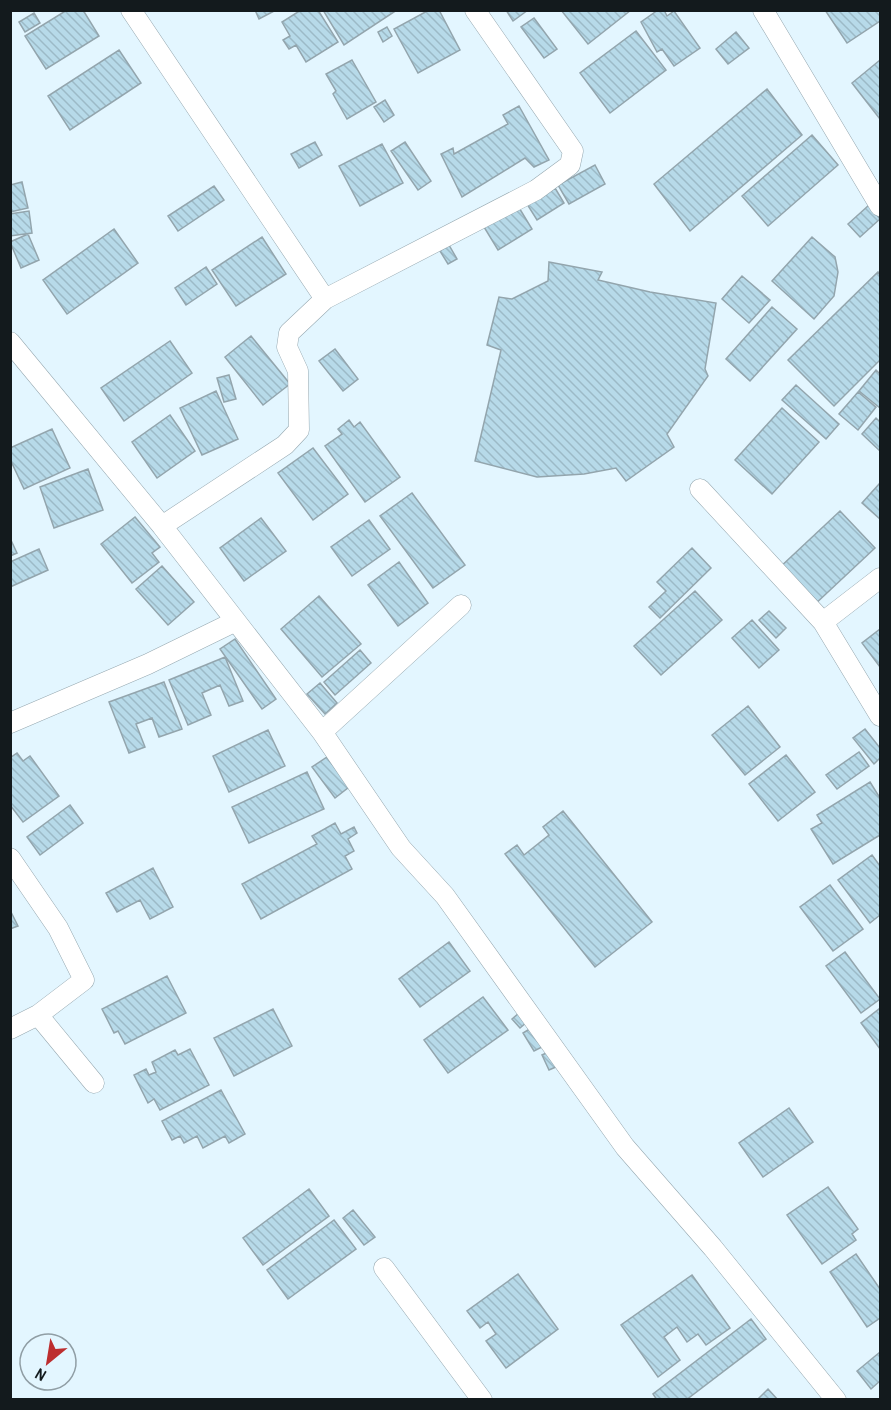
<svg xmlns="http://www.w3.org/2000/svg" width="891" height="1410" font-family="'Archivo Narrow',sans-serif">
<style>
.building{fill:url(#building-back-hatch);stroke:#93a5ad;stroke-width:1.5}
.lines{fill:none;stroke-linecap:round;stroke-linejoin:round}
.street-casing{stroke:#96a8b0;stroke-width:21}
.street{stroke:#fff;stroke-width:20}
</style>
<defs>
<pattern id="building-back-hatch" width="6" height="6" patternUnits="userSpaceOnUse" patternTransform="scale(1.5)"><rect width="6" height="6" fill="#b7dae9"/><path d="M-1 5l2 2M0 0l6 6M5-1l2 2" fill="none" stroke="#9cbac7"/></pattern>
</defs>
<rect width="100%" height="100%" fill="#e3f6ff"/>
<path class="building" d="M67,10H83L99,36L46,69L25,36Z
M255,10H276L259,19Z
M301,10H318L338,42L306,62L296,45L289,49L283,40L290,36L282,22Z
M323,10H397L344,45Z
M429,10H439L460,50L418,73L394,29Z
M506,10H528L513,21Z
M561,10H631L588,44Z
M658,10H664L667,16L674,11L700,48L674,66L662,49L657,52L641,22Z
M825,10H880V21L847,43Z
M34,13L40,23L25,32L19,22Z
M534,18L557,49L544,58L521,27Z
M387,27L392,36L383,42L378,32Z
M636,31L666,70L610,113L580,73Z
M736,32L749,48L728,64L716,49Z
M119,50L141,83L70,130L48,96Z
M352,60L376,102L347,119L333,94L336,91L326,74Z
M880,60V119L852,83Z
M767,89L802,135L690,231L654,184Z
M385,100L394,115L384,122L374,107Z
M519,106L549,160L534,167L525,158L462,197L441,154L453,148L454,154L508,124L503,115Z
M812,135L838,165L768,226L742,196Z
M315,142L322,155L299,168L291,154Z
M405,142L431,181L418,190L391,151Z
M382,144L403,183L360,206L339,166Z
M595,165L605,184L569,204L558,185Z
M22,182L28,208L10,212V185Z
M214,186L224,200L178,231L168,216Z
M555,188L564,203L537,220L527,204Z
M869,205L880,219L860,237L848,224Z
M518,206L532,229L498,250L484,227Z
M29,211L32,233L10,236V214Z
M114,229L138,263L67,314L43,280Z
M28,234L39,260L21,268L10,242Z
M262,237L286,274L236,306L212,270Z
M812,237L835,257L838,272L834,296L814,319L772,281Z
M449,245L457,259L448,264L440,251Z
M549,262L602,272L598,280L650,292L716,303L705,369L708,376L667,434L674,447L626,481L616,468L584,474L537,477L475,461L501,350L487,345L499,297L512,299L548,281Z
M206,267L217,284L186,305L175,288Z
M878,272L880,275V360L834,406L788,360Z
M742,276L770,300L749,323L722,299Z
M772,307L797,329L750,381L726,359Z
M251,336L290,384L263,405L225,357Z
M170,341L192,373L124,421L101,388Z
M335,349L358,379L343,391L319,361Z
M876,370L880,374V408L859,391Z
M229,375L236,399L224,402L217,378Z
M796,385L839,424L826,439L782,400Z
M216,391L238,439L202,455L180,408Z
M858,392L876,407L858,430L839,414Z
M782,408L819,442L772,494L735,460Z
M170,415L195,451L157,478L132,442Z
M876,418L880,422V451L862,434Z
M349,420L354,427L360,422L400,477L365,502L325,446L342,434L338,429Z
M52,429L70,468L24,489L10,459V448Z
M313,448L348,494L313,520L278,473Z
M88,469L103,510L54,528L40,487Z
M880,483V519L862,503Z
M412,493L465,565L433,588L380,516Z
M840,511L875,548L812,607L777,570Z
M135,517L160,547L152,553L159,562L132,583L101,544Z
M261,518L286,551L244,581L220,548Z
M369,520L390,549L352,576L331,547Z
M10,538L17,553L10,556Z
M692,548L711,568L660,618L649,607L666,591L657,582Z
M39,549L48,570L10,587V562Z
M399,562L428,603L398,626L368,585Z
M162,566L194,602L168,625L136,589Z
M695,591L722,620L661,675L634,646Z
M319,596L361,644L322,677L281,629Z
M769,611L786,628L776,638L759,620Z
M752,620L779,650L759,668L732,638Z
M880,629V667L862,643Z
M235,639L276,699L262,709L220,649Z
M360,650L371,663L335,695L324,682Z
M225,657L243,701L229,706L220,685L202,693L211,715L188,725L169,680Z
M164,682L182,729L159,737L152,718L136,724L145,747L129,753L109,702Z
M320,683L337,703L325,714L307,694Z
M748,706L780,747L745,775L712,735Z
M865,729L880,748V758L874,764L853,738Z
M268,730L285,766L229,792L213,756Z
M859,752L869,766L837,789L826,775Z
M17,753L23,761L30,756L59,796L23,822L10,805V758Z
M786,755L815,792L778,821L749,784Z
M327,757L349,787L335,798L312,767Z
M307,772L324,809L249,843L232,807Z
M870,782L880,798V835L833,864L811,829L822,823L817,815Z
M70,805L83,823L40,855L27,837Z
M563,811L652,922L595,967L505,854L517,845L524,855L549,835L543,827Z
M335,823L341,834L354,827L357,833L348,839L354,851L345,856L352,869L261,919L242,884L317,844L312,836Z
M872,855L880,866V915L870,923L838,880Z
M153,868L173,907L150,919L140,900L117,912L106,893Z
M830,885L863,929L833,951L800,907Z
M10,910L18,926L10,929Z
M449,942L470,971L420,1007L399,979Z
M845,952L880,999L861,1013L826,966Z
M167,976L186,1013L125,1044L118,1031L114,1033L102,1009Z
M483,997L508,1030L448,1073L424,1040Z
M273,1009L292,1046L234,1076L214,1038Z
M879,1009L880,1011V1049L861,1023Z
M519,1013L527,1022L520,1028L512,1019Z
M531,1028L542,1047L534,1051L523,1033Z
M190,1049L209,1085L160,1110L154,1099L148,1103L134,1075L146,1069L149,1075L156,1072L152,1062L175,1050L178,1055Z
M551,1051L558,1066L549,1070L542,1055Z
M221,1090L245,1134L229,1143L225,1136L203,1148L197,1136L184,1143L180,1136L172,1140L162,1121Z
M789,1108L813,1142L763,1177L739,1143Z
M828,1187L858,1229L852,1234L856,1240L822,1264L787,1215Z
M309,1189L329,1216L263,1265L243,1238Z
M353,1210L375,1237L364,1245L343,1218Z
M334,1220L356,1249L288,1299L267,1270Z
M856,1254L880,1289V1318L867,1327L830,1272Z
M518,1274L558,1329L506,1368L486,1341L496,1334L488,1322L480,1328L467,1311Z
M692,1275L730,1328L706,1345L698,1334L687,1342L677,1327L664,1337L680,1360L658,1377L621,1325Z
M751,1319L766,1339L686,1400H657L653,1394Z
M880,1352V1381L871,1389L857,1371Z
M768,1389L778,1400H757Z"/>
<g class="lines">
<g class="street-casing">
<path id="street" d="M131,10L325,299
M763,10L880,206
M10,342L162,526L322,732L401,848L445,896L625,1147L713,1248L836,1400
M700,489L823,622L880,716
M162,526L285,445L299,430L298,371L287,347L289,333L325,299L536,190L570,165L573,151L475,10
M823,622L880,578
M10,723L148,664L236,621
M322,732L461,605
M10,858L58,928L84,980L38,1015L10,1029
M38,1015L94,1083
M384,1268L482,1400"/>
</g>
<use href="#street" class="street"/>
</g>
<rect width="891" height="1410" fill="none" stroke="#131a1d" stroke-width="24"/>
<g transform="translate(48 1362) rotate(210)"><circle r="28" fill="#e3f6ff" stroke="#909ea5" stroke-width="1.5"/>
<path d="M0-4.5L10 22L0 15L-10 22Z" fill="#bd2e2f"/>
<text y="-9" font-size="16" font-weight="bold" text-anchor="middle" fill="#131a1d">N</text>
</g>
</svg>
